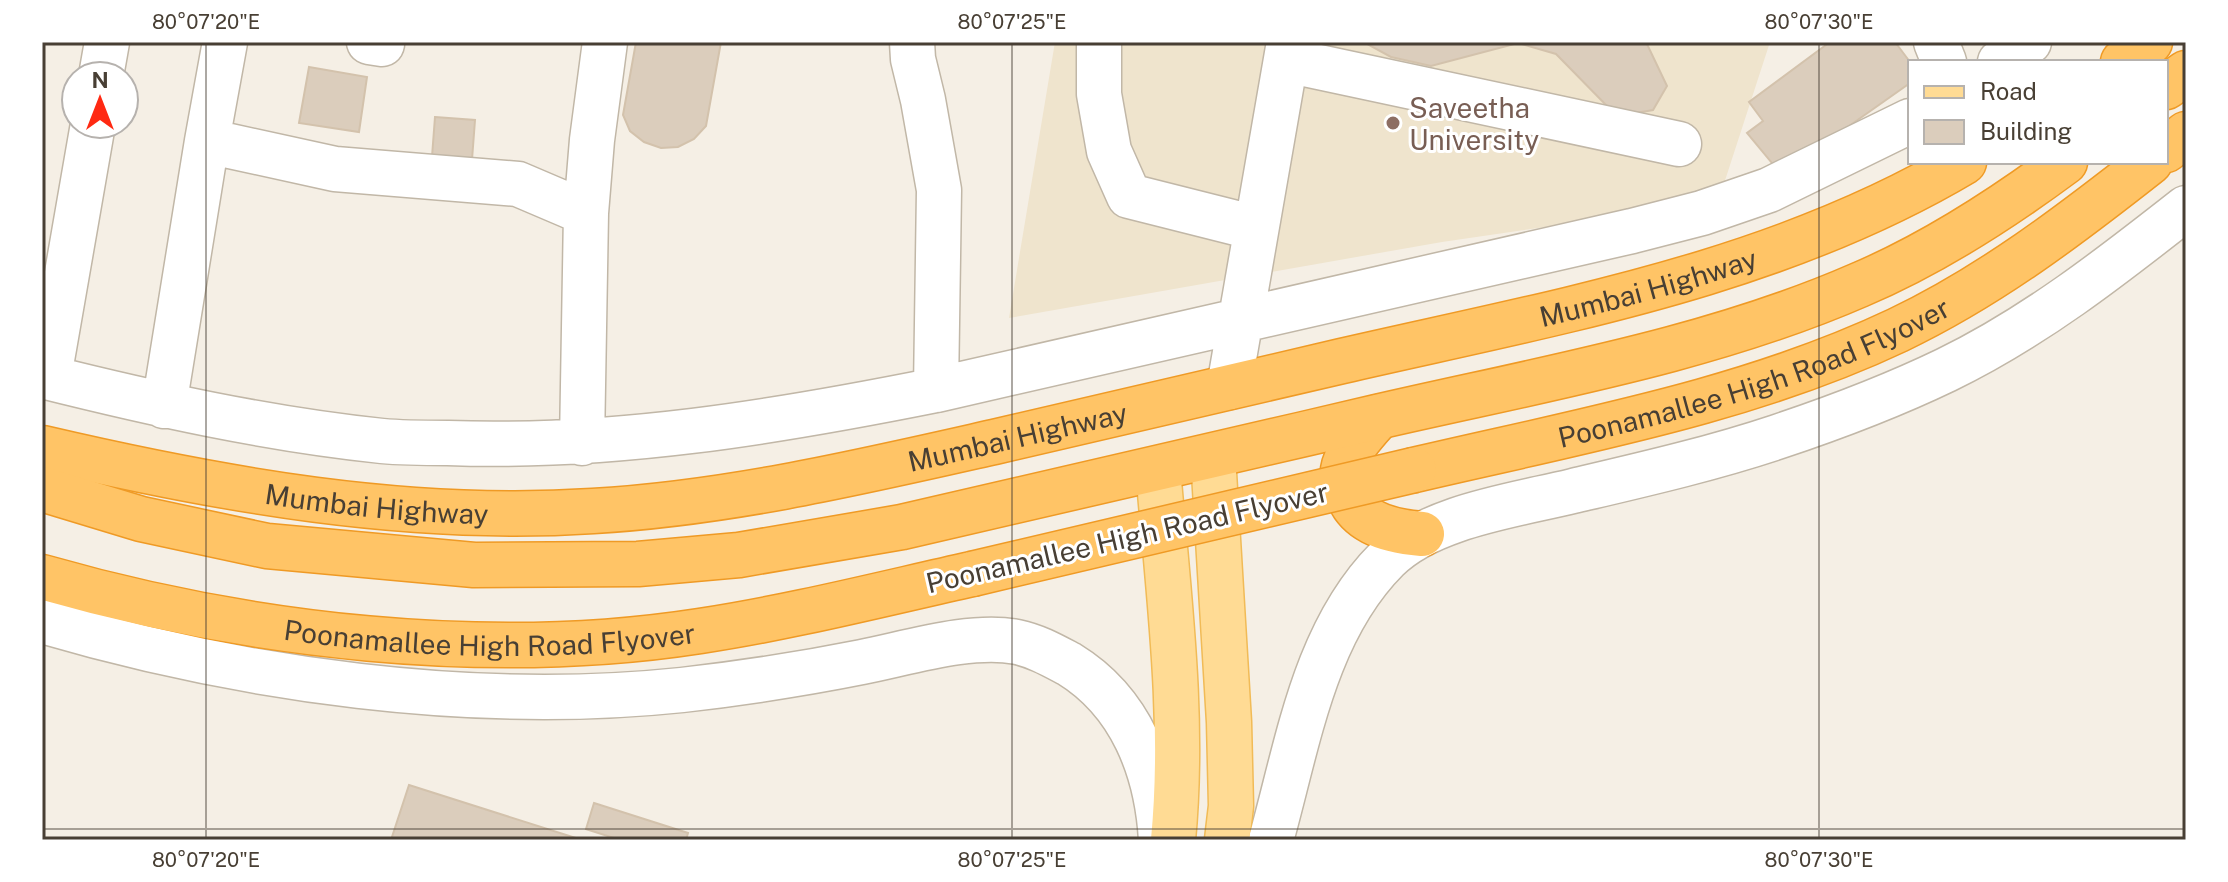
<svg xmlns="http://www.w3.org/2000/svg" width="2228" height="882" font-family="'Public Sans',sans-serif">
<style>
.education{fill:#efe4cd}
.building{fill:#dbcdbc;stroke:#d3c2ac;stroke-width:2}
.lines{fill:none;stroke-linecap:round;stroke-linejoin:round}
.minor-casing{stroke:#c1b7a7;stroke-width:47}
.major-casing{stroke:#f1bb57;stroke-width:47}
.highway-casing{stroke:#ef9a25;stroke-width:47}
.minor{stroke:#fff;stroke-width:44}
.major{stroke:#ffdb94;stroke-width:44}
.highway{stroke:#ffc466;stroke-width:44}
.highway-bridge-casing{stroke:#ef9a25;stroke-width:47;stroke-linecap:butt}
.highway-bridge{stroke:#ffc466;stroke-width:44}
.ticks{fill:none;stroke:#483f34;stroke-width:2;stroke-opacity:0.45}
.education-dot{fill:#8d6e63;stroke:#fff;stroke-width:3}
.labels{text-anchor:middle;dominant-baseline:central;stroke-width:6;stroke-linejoin:round;paint-order:stroke}
.education-label{font-size:28px;fill:#785e54;stroke:#fff;text-anchor:start}
.street-label{font-size:28px;fill:#483f34;stroke:#fff}
.neatline{fill:none;stroke:#483f34;stroke-width:3}
.ticks-label{font-size:20px;text-anchor:middle;fill:#483f34}
</style>
<rect width="100%" height="100%" fill="#f5efe5"/>
<path class="education" d="M1055,42H1770L1718,202L1442,242L1009,318Z"/>
<path class="building" d="M636,42H721L706,126L694,139L678,147L661,148L644,142L630,131L623,115Z
M1367,42H1646L1667,86L1653,110L1636,113L1609,108L1556,54L1518,43L1431,66L1391,57L1367,44Z
M1830,42H1895L1910,62V83L1781,174L1747,133L1763,121L1749,102Z
M309,67L367,77L359,132L299,123Z
M435,117L475,120L471,173L431,170Z
M409,785L582,840H436L429,838L428,840H391Z
M594,803L688,833L686,840H620L586,829Z"/>
<g class="lines">
<g class="minor-casing">
<path id="minor" d="M369,42L382,44
M912,42L913,59L923,100L939,190L936,390
M1099,42V94L1109,151L1129,196L1256,228
M1936,42L1944,62
M1286,60L1679,144
M2000,62L2029,42
M101,76L107,42
M207,141L335,169L518,184L586,213
M42,376C154,404 267,429 382,441C404,443 426,443 448,443C613,449 776,422 936,390L1632,231L1702,213L1769,190L1910,121
M49,377L93,124
M1229,387L1289,42
M164,406L207,141L225,42
M582,443L586,213L592,140L605,42
M42,621C243,680 473,712 682,690C743,683 802,674 862,662C908,653 971,633 1017,642C1036,646 1052,655 1069,664C1131,702 1157,770 1161,840
M1271,840C1298,744 1314,632 1387,559C1430,516 1516,505 1573,491C1641,475 1711,459 1777,437C1834,418 1892,396 1946,370C2033,328 2111,267 2186,208"/>
</g>
<g class="major-casing">
<path id="major" d="M1213,456L1229,722L1231,806L1227,840
M1158,469C1168,592 1185,716 1173,840"/>
</g>
<g class="highway-casing">
<g id="highway">
<path d="M2123,62L2150,42"/>
<path d="M2166,87L2186,73"/>
<path d="M2166,150L2186,134"/>
<path d="M1378,417C1366,432 1346,451 1343,470C1343,475 1345,479 1345,483C1351,522 1387,531 1422,534"/>
<path id="s1" d="M42,448C222,490 407,523 593,511C729,503 861,472 994,442C1110,415 1226,388 1342,361C1555,312 1774,275 1964,162"/>
<path id="s2" d="M1414,470C1576,432 1746,402 1898,330C1990,286 2070,225 2150,162"/>
<path d="M42,489L141,519L267,546L474,565L638,564L739,555L902,527C1061,490 1219,454 1377,417C1537,380 1708,351 1859,285C1930,255 2003,208 2065,162"/>
<path id="s3" d="M42,577C248,636 487,664 700,631C792,617 882,594 972,574"/>
</g>
</g>
<use href="#minor" class="minor"/>
<use href="#major" class="major"/>
<use href="#highway" class="highway"/>
<g class="highway-bridge-casing">
<path id="highway-bridge" d="M972,574L1414,470"/>
</g>
<use href="#highway-bridge" class="highway-bridge"/>
</g>
<path class="ticks" d="M206,42V840M1012,42V840M1819,42V840M42,829H2186"/>
<circle class="education-dot" cx="1393" cy="123" r="8"/>
<g class="labels">
<g class="education-label">
<text x="1409" y="107">Saveetha<tspan x="1409" dy="32">University</tspan></text>
</g>
<g class="street-label">
<text stroke="none"><textPath href="#s1" startOffset="1636">Mumbai Highway</textPath></text>
<text stroke="none"><textPath href="#s2" startOffset="354">Poonamallee High Road Flyover</textPath></text>
<text stroke="none"><textPath href="#s1" startOffset="988">Mumbai Highway</textPath></text>
<text stroke="none"><textPath href="#s1" startOffset="340">Mumbai Highway</textPath></text>
<text transform="translate(1127 537) rotate(-13)">Poonamallee High Road Flyover</text>
<text stroke="none"><textPath href="#s3" startOffset="454">Poonamallee High Road Flyover</textPath></text>
</g>
</g>
<rect width="2228" height="882" fill="none" stroke="#ffffff" stroke-width="88"/>
<rect x="1908" y="60" width="260" height="104" fill="#ffffff" stroke="#b6b2ae" stroke-width="2"/>
<rect x="1924" y="86" width="40" height="12" fill="#ffdb94" stroke="#b6b2ae" stroke-width="2"/>
<text x="1980" y="100" font-size="24" fill="#483f34">Road</text>
<rect x="1924" y="120" width="40" height="24" fill="#dbcdbc" stroke="#b6b2ae" stroke-width="2"/>
<text x="1980" y="140" font-size="24" fill="#483f34">Building</text>
<g transform="translate(100 100)"><circle r="38" fill="#ffffff" stroke="#b6b2ae" stroke-width="2"/>
<path d="M0-6L14 30L0 20L-14 30Z" fill="#ff2912"/>
<text y="-12" font-size="22" font-weight="bold" text-anchor="middle" fill="#483f34">N</text>
</g>
<rect x="44" y="44" width="2140" height="794" class="neatline"/>
<g class="ticks-label">
<text x="206" y="29">80°07'20"E</text>
<text x="1012" y="29">80°07'25"E</text>
<text x="1819" y="29">80°07'30"E</text>
<text x="206" y="867">80°07'20"E</text>
<text x="1012" y="867">80°07'25"E</text>
<text x="1819" y="867">80°07'30"E</text>
</g>
</svg>
